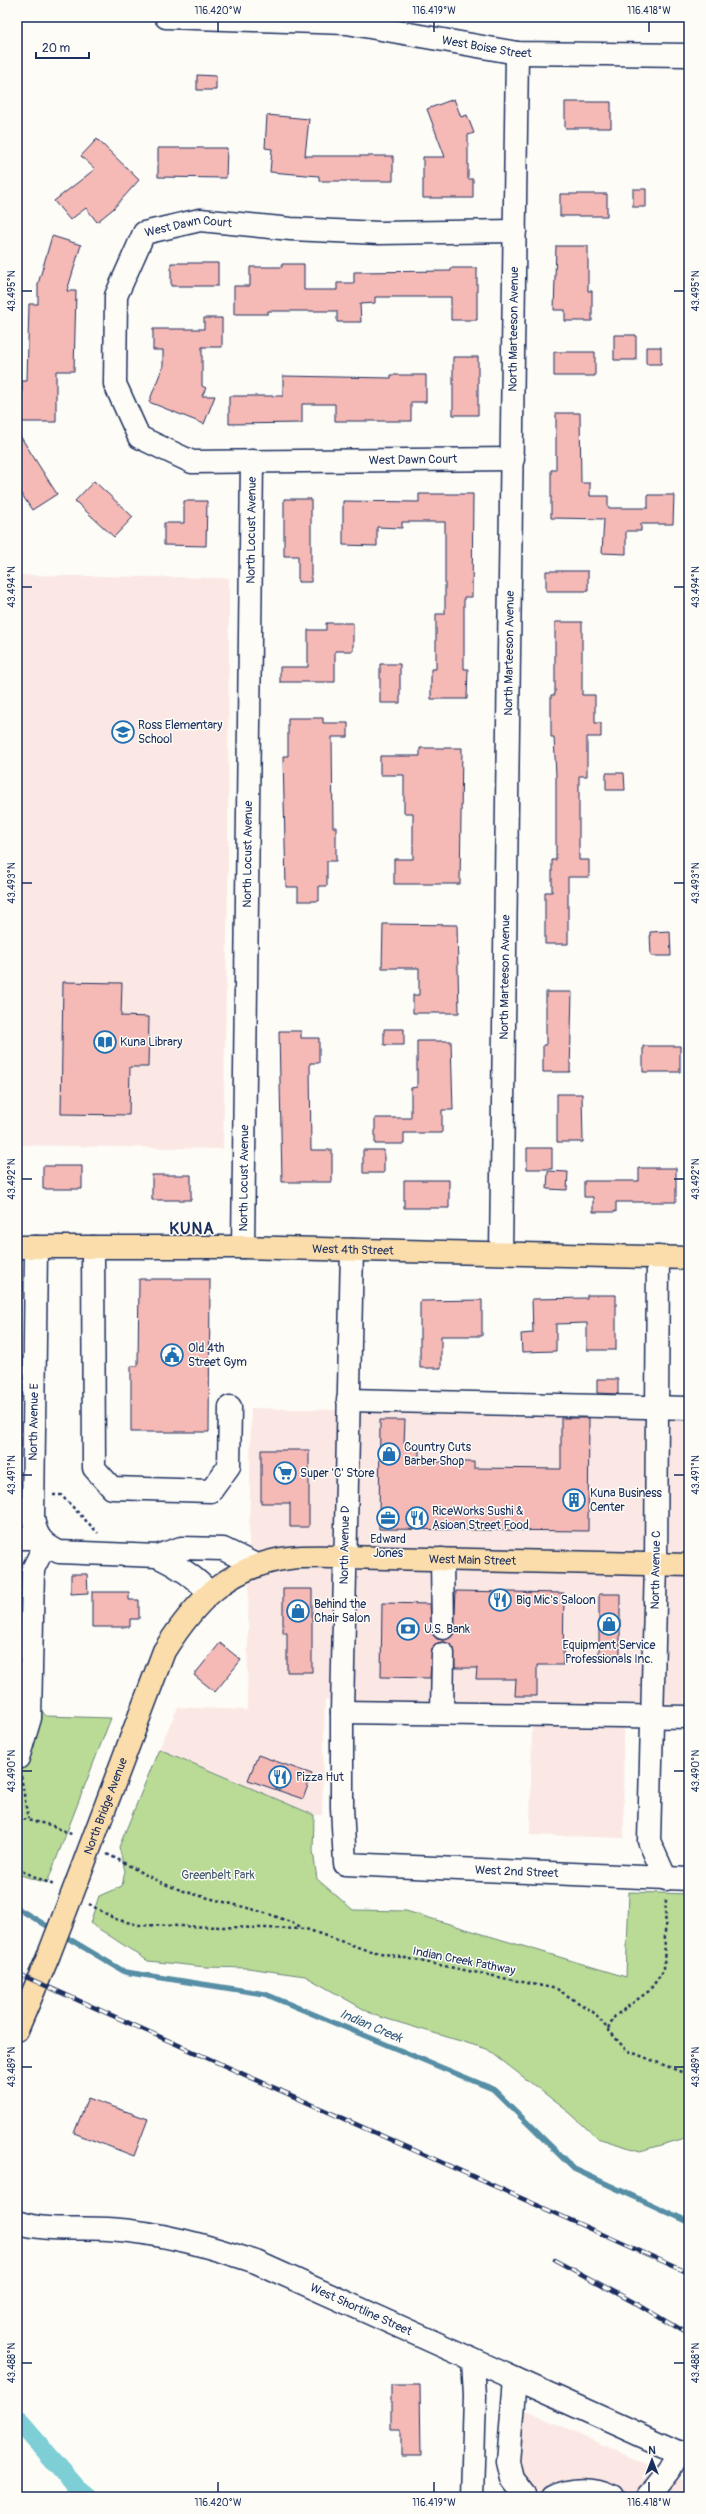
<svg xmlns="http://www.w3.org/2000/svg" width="706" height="2514" font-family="Pangolin,sans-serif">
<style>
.built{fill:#fbe8e4}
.green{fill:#b9db95;stroke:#6a857a}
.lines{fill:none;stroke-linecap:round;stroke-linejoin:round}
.stream{stroke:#568ea5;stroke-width:5.5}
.canal{stroke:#7dced5;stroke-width:19}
.building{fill:#f5b9b6;stroke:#1b2f5e}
.minor-casing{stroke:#1b2f5e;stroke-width:25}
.major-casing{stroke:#1b2f5e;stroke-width:25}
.path{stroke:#1b2f5e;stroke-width:2.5;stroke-dasharray:3 3;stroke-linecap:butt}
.minor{stroke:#fdfcf7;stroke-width:22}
.major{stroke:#faddab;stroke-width:22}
.rail-casing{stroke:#1b2f5e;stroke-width:4.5}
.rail{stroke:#fdfcf7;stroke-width:3;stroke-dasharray:9;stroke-linecap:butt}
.major-bridge-casing{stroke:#1b2f5e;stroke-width:25;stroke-linecap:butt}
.major-bridge{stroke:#faddab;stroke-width:22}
.ticks{fill:none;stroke:#1b2f5e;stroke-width:1.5}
.labels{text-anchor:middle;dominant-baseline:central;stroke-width:3;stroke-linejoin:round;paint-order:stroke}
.street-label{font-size:12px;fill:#1b2f5e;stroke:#fdfcf7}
.poi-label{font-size:12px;fill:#1b2f5e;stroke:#fdfcf7;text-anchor:start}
.park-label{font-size:12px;fill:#425a6c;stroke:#fdfcf7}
.water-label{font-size:13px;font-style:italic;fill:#385f82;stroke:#fdfcf7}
.district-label{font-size:16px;font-weight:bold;letter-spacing:1px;fill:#1b2f5e;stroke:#fdfcf7}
.neatline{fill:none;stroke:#1b2f5e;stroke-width:1.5}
.ticks-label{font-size:10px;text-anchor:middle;fill:#1b2f5e}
</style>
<rect width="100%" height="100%" fill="#fdfcf7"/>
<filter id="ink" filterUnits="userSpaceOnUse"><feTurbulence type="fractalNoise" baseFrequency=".025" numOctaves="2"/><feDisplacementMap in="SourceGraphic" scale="8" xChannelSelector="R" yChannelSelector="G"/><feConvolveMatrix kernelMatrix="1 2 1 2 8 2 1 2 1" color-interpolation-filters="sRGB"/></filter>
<g filter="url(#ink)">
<path class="built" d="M17,575L229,578L228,886L223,1149L17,1145Z
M251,1408L689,1418V1704L325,1700L322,1815H314L159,1749L178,1707L247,1710Z
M532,1724L623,1727L624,1838L530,1835Z
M512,2404L689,2483V2497H513Z"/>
<path class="green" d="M17,1681L46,1716L111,1718L47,1883L17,1874Z
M159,1749L314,1815L313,1851L317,1879L353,1910L406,1911L626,1977L629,1892L689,1894V2137L640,2151L597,2138L570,2113L487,2049L374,2015L305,1976L248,1968L206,1967L148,1961L90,1923L99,1896L122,1886L125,1871L119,1847Z"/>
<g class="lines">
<path class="stream" d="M17,1908L54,1930
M61,1934L125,1972L265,1994L493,2089L574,2169L689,2222"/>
<path class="canal" d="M17,2419L76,2487L88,2497"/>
</g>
<path class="building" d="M197,75L216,76V90H197Z
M454,99L461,117L467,115L474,133L468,135V179H473V198H423V157H445L427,109Z
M565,102H611V128H565Z
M267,115L309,119L305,156H393V181H319V176L270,172L272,149L265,148Z
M97,139L139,180L113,209L97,222L86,208L70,220L54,201L95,169L81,156Z
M158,148H227L226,178L158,177Z
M633,189H646V207H633Z
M560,194H607V216H560Z
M52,236L81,245L67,291H76L74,371H56V422H22V381H27L29,304H38V284Z
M556,246H588V291H592V321H565V310H554Z
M171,263H218V286H171Z
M282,264H304V290H337V283H354V272L451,271V268H477V320H451V297H375V303L360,304L361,322H337V311H268V314H234V286H250V267H282Z
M204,318H222V347H202V386L206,388L202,396H215L204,424L149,402L163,366V350H153V329H204Z
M614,335H636V360H614Z
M646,347H661V364H646Z
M554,352H595V376H554Z
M453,357H478V415H453Z
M391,375H426V402H411V421H335V404H302V423L229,424V396H283V376L391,378Z
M556,413H580L581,483H590V496H608V508H648V495H674L673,524H641V531H626V554L602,553L604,519L551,518V470H556Z
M17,431L57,494L32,510L17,487Z
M94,481L133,517L114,537L75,501Z
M419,494H473L472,597H464V669H468L467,699H431V669H436V614H445V522H402V528L377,527V546L343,545V501L419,502Z
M284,499H311V582H298V556H284Z
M184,501H207L206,546L164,545V523H184Z
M546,571H588V591H546Z
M555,622H582V695H595V723H601V737H587V776H579V860H589V877H568V944H545V892H552V860H556V776L554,737H551V695H555Z
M326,623H353V651H335V682H280V667H308V630H326Z
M380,664H400V703H380Z
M288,718H323V723H348V737H332L333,827H336V861H327V886H319V901H298V887H286L283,756H288Z
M420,748H462L460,884H394V859H413V813H404V775H380V756H420Z
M606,773H624L625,790H606Z
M383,924L457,925L459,1013H413V995H419V968H382Z
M670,931L671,956H651L650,932Z
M63,982L122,983L121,1016L149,1017L148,1067H130L129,1115L61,1114Z
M546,992H572L570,1072H543V1045H546Z
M384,1029H404V1045H384Z
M279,1031H301V1038H319V1063H310L311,1150H332V1182H282Z
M417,1041H451L453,1110H442V1133H404V1144H375V1118H411V1088L417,1087Z
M643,1046H680V1072H643Z
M557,1094H582L583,1142H557Z
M527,1148H552V1169H527Z
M363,1150H384V1173H363Z
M43,1166H82V1189H43Z
M639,1168H676V1202H616V1212H593V1197H584V1181H639Z
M548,1171L568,1172L567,1190L547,1189Z
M152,1175H191V1200H152Z
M404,1180H449V1208H404Z
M139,1279H210L209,1432H131V1366H138Z
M587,1295H616V1350H587V1323L556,1324V1351L522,1352L521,1334L533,1333L532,1299L587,1298Z
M482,1300V1336H441V1368H420V1301Z
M597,1379H618V1394L597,1393Z
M561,1418H589L588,1531L379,1529L380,1420H405L404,1445H419V1462H474V1468L561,1469Z
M261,1450H309V1527H290V1503H261Z
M71,1574H87L88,1593L71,1594Z
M283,1589H312V1672H287V1633H283Z
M456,1591L564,1593L563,1665H537V1696H515L516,1679H476L477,1668H455L454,1648L444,1642L437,1643L432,1648L430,1678L381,1677L382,1603L430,1604L432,1634L437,1639L444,1640L454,1634Z
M92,1592H129V1600H139V1619H130V1627H92Z
M599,1594H620V1654H599Z
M220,1643L241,1660L215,1692L194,1675Z
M258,1755L312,1774L303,1799L248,1780Z
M88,2098L148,2119L134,2156L74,2133Z
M391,2385H420L421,2456H401V2429H391Z"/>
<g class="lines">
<g class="minor-casing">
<g id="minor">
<path id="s1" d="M166,17L347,23L517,53L689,55"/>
<path id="s2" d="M513,459L192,462L139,437L115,384L116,296L144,233L200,220L291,229L379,233L515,231"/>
<path d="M36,1247L33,1518C36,1536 42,1544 59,1552L157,1556"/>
<path d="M93,1247L94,1468L112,1488L211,1491L229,1466L230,1407"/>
<path id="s3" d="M243,1247L252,461"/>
<path id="s4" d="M352,1250L342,1712V1807L345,1864L689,1879"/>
<path id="s5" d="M501,1252L517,53"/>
<path d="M658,1257L656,1564L649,1841L666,1879"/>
<path d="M348,1400L689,1408"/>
<path d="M17,1538H38"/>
<path d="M442,1559L443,1628"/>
<path d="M210,1593C194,1576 178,1566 157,1556L181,1548L223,1549L256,1565"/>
<path d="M342,1712L689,1717"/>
<path d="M442,1713L443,1654"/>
<path d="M18,1758L30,1718L33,1569L45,1545"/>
<path id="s6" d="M17,2222C45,2232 78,2227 108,2229C160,2232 208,2246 256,2262L689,2457"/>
<path d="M515,2379L508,2462L512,2479L526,2497"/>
<path d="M472,2497L475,2396L473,2360"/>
<path d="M553,2497C571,2488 595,2488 612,2497"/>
<path d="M648,2497L670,2469L679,2452"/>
</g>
</g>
<g class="major-casing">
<g id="major">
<path id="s7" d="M17,1247H243L689,1258"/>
<path id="s8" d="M78,1879L164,1651C195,1602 228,1566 289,1558C307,1556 326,1557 344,1557L689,1565"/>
<path d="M17,2030L48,1957"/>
</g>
</g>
<path class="path" d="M53,1495H61L98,1533
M21,1776L28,1819
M17,1818L51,1825L73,1835
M107,1854C132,1866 154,1882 181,1890C223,1904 263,1908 303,1928
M17,1869L54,1885
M89,1904L115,1919L138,1925L306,1929L366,1950L557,1989L593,2012L626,2050L689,2075
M608,2029L615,2016L649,1991L664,1970L666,1897"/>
<use href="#minor" class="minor"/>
<use href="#major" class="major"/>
<g class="rail-casing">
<path id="rail" d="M17,1973L689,2273
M555,2260L637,2304L689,2335"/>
</g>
<use href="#rail" class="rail"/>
<g class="major-bridge-casing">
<path id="major-bridge" d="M48,1957L78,1879"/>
</g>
<use href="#major-bridge" class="major-bridge"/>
</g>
</g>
<path class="ticks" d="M218,22V32M434,22V32M649,22V32M22,291H32M674,291H684M22,587H32M674,587H684M22,883H32M674,883H684M22,1179H32M674,1179H684M22,1475H32M674,1475H684M22,1771H32M674,1771H684M22,2067H32M674,2067H684M22,2363H32M674,2363H684M218,2482V2492M434,2482V2492M649,2482V2492"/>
<defs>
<g id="school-ring" transform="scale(1.15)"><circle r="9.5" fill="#fdfcf7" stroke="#1f6fb2" stroke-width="1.5"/><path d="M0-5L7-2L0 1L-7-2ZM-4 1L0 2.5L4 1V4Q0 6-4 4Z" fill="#1f6fb2"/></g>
<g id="library-ring" transform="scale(1.15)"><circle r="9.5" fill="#fdfcf7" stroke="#1f6fb2" stroke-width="1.5"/><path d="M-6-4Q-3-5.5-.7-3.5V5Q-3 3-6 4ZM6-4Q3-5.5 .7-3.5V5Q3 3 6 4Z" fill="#1f6fb2"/></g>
<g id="civic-ring" transform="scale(1.15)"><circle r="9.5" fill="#fdfcf7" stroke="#1f6fb2" stroke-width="1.5"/><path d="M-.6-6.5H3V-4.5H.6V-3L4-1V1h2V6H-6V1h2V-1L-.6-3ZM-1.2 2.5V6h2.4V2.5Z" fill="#1f6fb2"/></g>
<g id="shop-ring" transform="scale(1.15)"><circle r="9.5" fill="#fdfcf7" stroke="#1f6fb2" stroke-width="1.5"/><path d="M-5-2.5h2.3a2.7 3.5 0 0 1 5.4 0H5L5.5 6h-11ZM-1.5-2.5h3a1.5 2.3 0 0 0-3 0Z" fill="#1f6fb2"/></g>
<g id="supermarket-ring" transform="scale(1.15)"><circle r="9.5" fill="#fdfcf7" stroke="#1f6fb2" stroke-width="1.5"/><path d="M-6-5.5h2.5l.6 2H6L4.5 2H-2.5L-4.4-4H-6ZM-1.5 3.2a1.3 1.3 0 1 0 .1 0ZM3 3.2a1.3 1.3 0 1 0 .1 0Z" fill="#1f6fb2"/></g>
<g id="building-ring" transform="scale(1.15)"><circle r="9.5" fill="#fdfcf7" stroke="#1f6fb2" stroke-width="1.5"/><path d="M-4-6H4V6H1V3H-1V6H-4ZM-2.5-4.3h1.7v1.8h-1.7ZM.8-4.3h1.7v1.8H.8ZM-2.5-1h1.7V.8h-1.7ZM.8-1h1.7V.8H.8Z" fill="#1f6fb2"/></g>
<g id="office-ring" transform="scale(1.15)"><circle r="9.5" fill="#fdfcf7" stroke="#1f6fb2" stroke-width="1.5"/><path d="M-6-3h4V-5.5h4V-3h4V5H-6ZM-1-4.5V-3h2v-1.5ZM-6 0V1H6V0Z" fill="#1f6fb2"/></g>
<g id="restaurant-ring" transform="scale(1.15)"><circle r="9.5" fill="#fdfcf7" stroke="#1f6fb2" stroke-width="1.5"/><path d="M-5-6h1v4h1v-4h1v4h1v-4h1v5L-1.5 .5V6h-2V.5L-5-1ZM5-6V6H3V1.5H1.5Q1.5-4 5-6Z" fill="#1f6fb2"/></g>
<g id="bank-ring" transform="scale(1.15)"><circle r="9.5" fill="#fdfcf7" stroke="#1f6fb2" stroke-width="1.5"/><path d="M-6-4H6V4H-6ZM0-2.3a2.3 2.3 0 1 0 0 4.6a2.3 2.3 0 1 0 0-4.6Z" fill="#1f6fb2"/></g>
</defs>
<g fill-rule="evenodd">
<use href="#school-ring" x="123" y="732"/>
<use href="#library-ring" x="105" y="1042"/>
<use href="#civic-ring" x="172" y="1355"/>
<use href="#shop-ring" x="389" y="1454"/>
<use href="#supermarket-ring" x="285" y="1473"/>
<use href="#building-ring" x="574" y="1500"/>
<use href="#office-ring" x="388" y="1518"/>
<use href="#restaurant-ring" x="417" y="1518"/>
<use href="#restaurant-ring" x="500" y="1600"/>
<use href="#shop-ring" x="298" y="1611"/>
<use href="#shop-ring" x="609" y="1624"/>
<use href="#bank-ring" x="408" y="1629"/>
<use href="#restaurant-ring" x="280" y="1777"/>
</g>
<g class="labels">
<g class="street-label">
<text stroke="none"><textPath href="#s1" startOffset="323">West Boise Street</textPath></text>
<text stroke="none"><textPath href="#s2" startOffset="640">West Dawn Court</textPath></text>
<text stroke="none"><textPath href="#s5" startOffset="923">North Marteeson Avenue</textPath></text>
<text transform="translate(413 460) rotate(-1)">West Dawn Court</text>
<text stroke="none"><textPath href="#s3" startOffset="717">North Locust Avenue</textPath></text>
<text stroke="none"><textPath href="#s5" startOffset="599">North Marteeson Avenue</textPath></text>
<text stroke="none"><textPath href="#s3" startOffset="393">North Locust Avenue</textPath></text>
<text stroke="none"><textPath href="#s5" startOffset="275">North Marteeson Avenue</textPath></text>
<text stroke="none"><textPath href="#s3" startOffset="69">North Locust Avenue</textPath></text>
<text stroke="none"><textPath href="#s7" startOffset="336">West 4th Street</textPath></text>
<text transform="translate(34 1422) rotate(-89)">North Avenue E</text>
<text transform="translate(345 1545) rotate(-89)">North Avenue D</text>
<text stroke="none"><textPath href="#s8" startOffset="589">West Main Street</textPath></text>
<text transform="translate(656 1570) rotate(-89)">North Avenue C</text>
<text stroke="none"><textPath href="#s8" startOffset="78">North Bridge Avenue</textPath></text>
<text stroke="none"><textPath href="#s4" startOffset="786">West 2nd Street</textPath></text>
<text transform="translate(464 1961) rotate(11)">Indian Creek Pathway</text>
<text stroke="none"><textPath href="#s6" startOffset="359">West Shortline Street</textPath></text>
</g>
<g class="poi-label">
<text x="138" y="725">Ross Elementary<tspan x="138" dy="14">School</tspan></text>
<text x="120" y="1042">Kuna Library</text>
<text x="188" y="1348">Old 4th<tspan x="188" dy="14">Street Gym</tspan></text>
<text x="404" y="1447">Country Cuts<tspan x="404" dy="14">Barber Shop</tspan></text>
<text x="300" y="1473">Super 'C' Store</text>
<text x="590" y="1493">Kuna Business<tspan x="590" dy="14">Center</tspan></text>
<text x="432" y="1511">RiceWorks Sushi &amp;<tspan x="432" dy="14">Asioan Street Food</tspan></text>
<text x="388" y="1539" text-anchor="middle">Edward<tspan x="388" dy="14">Jones</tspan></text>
<text x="516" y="1600">Big Mic's Saloon</text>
<text x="314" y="1604">Behind the<tspan x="314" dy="14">Chair Salon</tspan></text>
<text x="424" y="1629">U.S. Bank</text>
<text x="609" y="1645" text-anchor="middle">Equipment Service<tspan x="609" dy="14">Professionals Inc.</tspan></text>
<text x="296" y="1777">Pizza Hut</text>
</g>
<g class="park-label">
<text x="218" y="1875">Greenbelt Park</text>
</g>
<g class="water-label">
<text transform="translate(371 2026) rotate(23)">Indian Creek</text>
</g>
<g class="district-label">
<text x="192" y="1229">KUNA</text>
</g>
</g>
<rect width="706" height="2514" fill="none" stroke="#fdfcf7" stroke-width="44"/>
<g transform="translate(652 2460)" stroke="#fdfcf7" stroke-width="3" paint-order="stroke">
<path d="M0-3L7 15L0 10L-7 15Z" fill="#1b2f5e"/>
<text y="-6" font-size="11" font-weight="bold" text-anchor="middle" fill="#1b2f5e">N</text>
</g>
<path d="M36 52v6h53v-6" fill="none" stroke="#1b2f5e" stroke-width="2"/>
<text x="42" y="52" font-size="12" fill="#1b2f5e" stroke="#fdfcf7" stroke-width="3" paint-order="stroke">20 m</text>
<rect x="22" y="22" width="662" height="2470" class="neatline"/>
<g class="ticks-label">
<text x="218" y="14">116.420°W</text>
<text x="434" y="14">116.419°W</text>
<text x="649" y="14">116.418°W</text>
<text transform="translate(11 291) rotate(-90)" y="4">43.495°N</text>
<text transform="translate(695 291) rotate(-90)" y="4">43.495°N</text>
<text transform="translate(11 587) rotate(-90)" y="4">43.494°N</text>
<text transform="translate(695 587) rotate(-90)" y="4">43.494°N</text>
<text transform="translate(11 883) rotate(-90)" y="4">43.493°N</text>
<text transform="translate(695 883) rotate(-90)" y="4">43.493°N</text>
<text transform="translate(11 1179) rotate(-90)" y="4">43.492°N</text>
<text transform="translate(695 1179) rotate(-90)" y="4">43.492°N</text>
<text transform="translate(11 1475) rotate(-90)" y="4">43.491°N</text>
<text transform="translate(695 1475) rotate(-90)" y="4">43.491°N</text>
<text transform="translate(11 1771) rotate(-90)" y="4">43.490°N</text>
<text transform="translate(695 1771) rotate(-90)" y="4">43.490°N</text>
<text transform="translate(11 2067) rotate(-90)" y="4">43.489°N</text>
<text transform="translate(695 2067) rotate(-90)" y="4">43.489°N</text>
<text transform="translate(11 2363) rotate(-90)" y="4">43.488°N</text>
<text transform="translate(695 2363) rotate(-90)" y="4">43.488°N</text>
<text x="218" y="2506">116.420°W</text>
<text x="434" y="2506">116.419°W</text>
<text x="649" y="2506">116.418°W</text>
</g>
</svg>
